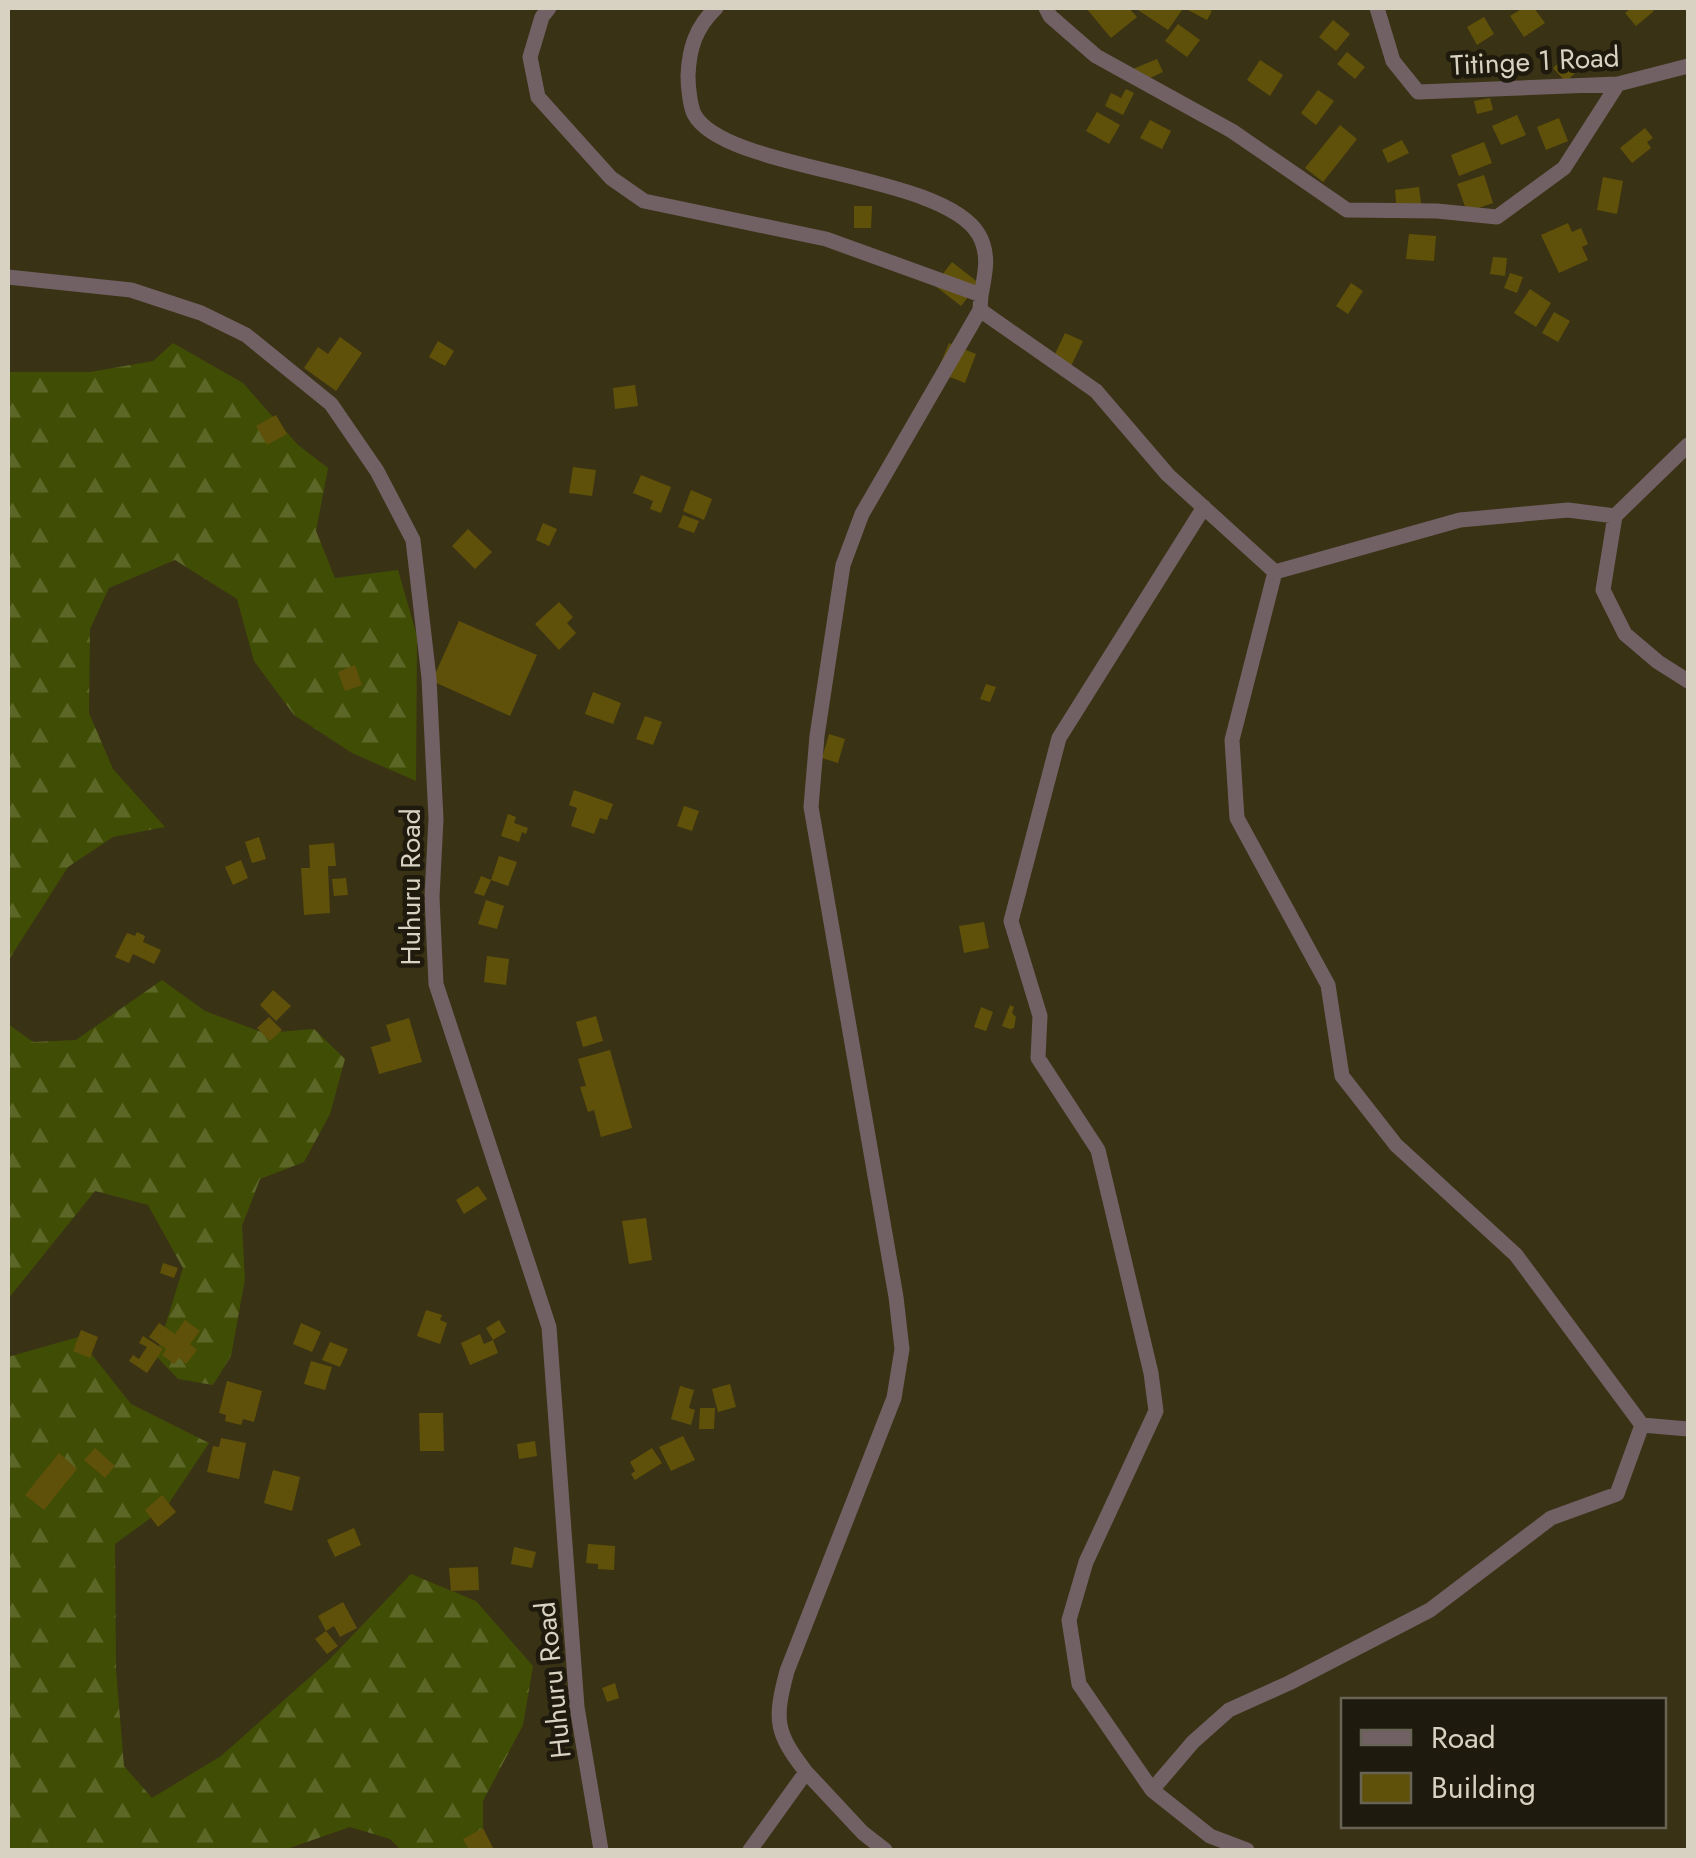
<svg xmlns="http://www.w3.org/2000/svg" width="1696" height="1858" font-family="Jost,sans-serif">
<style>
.forest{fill:url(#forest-firs)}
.building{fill:#60510a}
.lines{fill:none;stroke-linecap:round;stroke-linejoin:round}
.street{stroke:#716165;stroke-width:15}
.labels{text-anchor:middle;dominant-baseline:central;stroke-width:9;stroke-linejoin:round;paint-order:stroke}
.street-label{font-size:28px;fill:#d7d2c1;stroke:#1e1a0d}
</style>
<defs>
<pattern id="forest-firs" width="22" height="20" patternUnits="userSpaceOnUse" patternTransform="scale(2.5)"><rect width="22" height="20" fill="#404d04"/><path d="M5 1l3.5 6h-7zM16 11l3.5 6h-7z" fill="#5b6627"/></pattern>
</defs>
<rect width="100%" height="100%" fill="#3a3214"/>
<path class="forest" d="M173,343L243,383L298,445L328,468L316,531L335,578L398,570L417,636L416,781L352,753L294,715L254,661L237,599L175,560L109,588L90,629L89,713L113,769L165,827L113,837L68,867L8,961V372H90L153,361Z
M162,980L205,1011L264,1033L314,1029L345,1059L330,1114L304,1162L260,1179L242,1226L245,1279L231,1356L213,1385L178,1379L156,1356L183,1268L148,1205L95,1191L8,1299V1024L33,1042L76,1040Z
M78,1337L131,1404L209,1443L167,1506L115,1544L116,1670L124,1766L152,1798L221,1756L328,1661L411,1574L476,1601L533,1666L523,1725L483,1801V1847L488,1850H401L390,1839L350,1827L284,1850H8V1357Z"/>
<path class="building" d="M1086,8H1129L1137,17L1111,38Z
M1135,8H1178L1182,10L1168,30Z
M1190,8H1205L1212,11L1207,20L1188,10Z
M1523,8H1534L1545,23L1524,37L1510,16Z
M1631,8H1650L1654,11L1636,26L1625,13Z
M1484,17L1494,34L1477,45L1467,27Z
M1333,20L1350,34L1336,51L1319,37Z
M1178,24L1200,40L1187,57L1165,41Z
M1571,51L1584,64L1566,82L1553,68Z
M1347,52L1365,67L1355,79L1337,64Z
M1157,59L1163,72L1139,83L1133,69Z
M1260,60L1283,75L1270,96L1247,80Z
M1126,89L1134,93L1123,115L1105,106L1111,93L1121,98Z
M1318,90L1334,101L1316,125L1301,113Z
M1490,98L1493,110L1477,114L1474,101Z
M1097,112L1120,125L1109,144L1086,131Z
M1517,115L1526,135L1501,145L1492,126Z
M1559,118L1568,141L1546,150L1537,127Z
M1150,120L1171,131L1162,149L1140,138Z
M1340,125L1357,139L1323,182L1305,168Z
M1645,128L1653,138L1647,142L1651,148L1632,163L1620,148Z
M1402,140L1409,153L1388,163L1382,150Z
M1484,142L1492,163L1459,176L1451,155Z
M1484,175L1493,203L1467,212L1457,184Z
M1603,177L1623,181L1617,214L1597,210Z
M1419,187L1422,212L1397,214L1395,190Z
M854,206H872L871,228H854Z
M1568,223L1572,232L1581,228L1588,244L1582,247L1588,260L1559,273L1541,235Z
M1409,234L1436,236L1434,261L1406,259Z
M1493,257L1507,258L1505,276L1490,274Z
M952,262L979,283L961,306L934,285Z
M1510,273L1523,277L1517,293L1504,288Z
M1351,283L1363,291L1348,314L1336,306Z
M1530,289L1551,303L1536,327L1514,313Z
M1554,312L1570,321L1558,342L1542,333Z
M1065,333L1083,341L1071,366L1053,358Z
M340,337L362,353L336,391L304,368L318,347L328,354Z
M438,341L454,351L445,366L429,357Z
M949,343L976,354L965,383L937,372Z
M635,385L638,406L615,409L613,388Z
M276,415L287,434L267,445L256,426Z
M573,467L596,470L592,496L569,493Z
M641,475L671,487L661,513L650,509L653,501L633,493Z
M691,490L712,499L704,520L683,511Z
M683,515L699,521L694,533L678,527Z
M543,523L557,529L549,546L536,540Z
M468,529L492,552L475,569L452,546Z
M559,602L573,617L567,623L576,633L559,650L535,624Z
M459,621L537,655L510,716L432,681Z
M355,665L362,685L345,691L338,672Z
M986,684L996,687L990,702L980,699Z
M593,692L621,703L613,724L585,714Z
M645,716L662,722L653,745L636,739Z
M829,734L845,739L838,763L822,758Z
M574,790L613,804L607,820L600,818L594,834L571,826L577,808L569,805Z
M684,806L699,811L692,831L677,826Z
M508,814L516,817L514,823L528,828L526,834L522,832L519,842L501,836Z
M259,837L266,859L252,863L245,842Z
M334,843L336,866H328L330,913L304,915L301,868H310L309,845Z
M499,856L517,862L508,886L491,880Z
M241,860L248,878L233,885L225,867Z
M481,876L491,880L484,896L474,893Z
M346,878L348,895L334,896L332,879Z
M486,900L504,906L497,929L478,924Z
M984,922L989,948L964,953L959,926Z
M137,932L145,936L143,942L161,950L154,964L133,954L129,963L115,957L127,933L135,936Z
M487,956L509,959L506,985L484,982Z
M273,990L291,1006L276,1021L260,1005Z
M1010,1005L1014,1007L1012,1013L1016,1017L1014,1028L1010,1029L1002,1026Z
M981,1007L993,1012L986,1031L974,1027Z
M596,1016L603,1041L583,1047L576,1022Z
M269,1017L282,1030L270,1041L257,1028Z
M409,1018L422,1062L379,1074L371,1047L391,1041L386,1025Z
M610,1050L632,1128L601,1137L594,1110L588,1112L580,1087L586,1086L578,1059Z
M478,1186L487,1199L464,1214L456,1200Z
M646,1218L652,1260L629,1264L622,1221Z
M163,1263L178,1268L174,1278L160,1273Z
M426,1310L442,1315L440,1320L447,1323L440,1344L417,1336Z
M185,1320L200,1331L190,1344L197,1350L186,1364L179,1358L174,1364L162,1355L166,1349L149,1337L159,1323L175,1334Z
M499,1320L506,1332L493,1340L486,1328Z
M301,1323L321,1332L312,1352L293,1344Z
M81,1330L98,1337L90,1358L73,1351Z
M480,1334L484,1344L493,1340L498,1353L470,1365L461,1343Z
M143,1336L163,1349L147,1373L129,1361L133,1355L139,1359L147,1347L139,1343Z
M330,1342L348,1349L340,1367L322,1360Z
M311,1361L332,1367L325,1390L304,1384Z
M227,1381L262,1391L254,1422L243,1419L241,1425L225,1421L226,1415L219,1413Z
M730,1384L736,1407L718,1412L712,1389Z
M680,1386L694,1390L689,1408L695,1410L691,1425L671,1419Z
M700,1408H715L714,1429H699Z
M419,1413H443L444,1451H420Z
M683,1436L695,1460L671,1471L659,1447Z
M221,1438L246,1443L239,1479L207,1472L213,1446L219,1447Z
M535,1441L537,1456L519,1459L517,1444Z
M95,1448L115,1466L105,1478L84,1460Z
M652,1448L662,1463L635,1480L631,1474L635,1471L630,1462Z
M59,1453L77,1469L44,1510L25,1495Z
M273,1470L300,1477L292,1511L264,1503Z
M162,1495L176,1512L158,1527L145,1510Z
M354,1528L361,1545L335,1557L327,1540Z
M588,1544L615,1546L614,1570L598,1569V1564L586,1563Z
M514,1547L536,1552L532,1568L511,1564Z
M478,1567L479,1590L451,1591L449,1568Z
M343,1602L357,1628L340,1637L334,1626L326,1631L318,1616Z
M326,1631L338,1646L327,1654L315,1639Z
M615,1683L619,1698L607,1702L602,1688Z
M483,1828L494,1850H469L463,1839Z"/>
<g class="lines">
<path class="street" d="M549,8L542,17L530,57L538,97L611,178L644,201L826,239L981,295L980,310
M716,8C696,27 689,48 688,76C688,86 690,105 694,114C725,172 943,172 979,235C990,255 985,274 981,295
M1046,8L1050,16L1096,56L1232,131L1347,210L1437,211L1497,217L1564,168L1618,84
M1377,8L1393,61L1418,92L1618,84L1688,66
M8,277L131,290L201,313L246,335L331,404L377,471L413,540L429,678L436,819L432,897L436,984L549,1327L577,1707L601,1850
M1204,507L1059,738L1011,921L1040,1016L1038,1058L1098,1150L1151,1373L1156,1411L1086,1562L1069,1620L1079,1684L1152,1790L1210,1836L1247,1850
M1615,516L1688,445
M1275,572L1460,520L1568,510L1615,516L1603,590L1625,634L1658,662L1688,681
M806,1772L863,1833L885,1850
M1152,1790L1193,1742L1229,1710L1289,1683L1430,1610L1551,1518L1617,1494L1642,1425
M750,1850L806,1772C775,1732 774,1720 787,1671L894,1398L902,1349L896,1297L811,807L817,736L843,565L862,514L980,310L1096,391L1168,475L1275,572L1232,740L1237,818L1328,985L1342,1076L1396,1145L1516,1255L1642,1425L1688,1429"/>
</g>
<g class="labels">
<g class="street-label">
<text transform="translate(1535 61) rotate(-3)">Titinge 1 Road</text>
<text transform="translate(410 887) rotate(-90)">Huhuru Road</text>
<text transform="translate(553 1680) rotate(-96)">Huhuru Road</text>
</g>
</g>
<rect width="1696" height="1858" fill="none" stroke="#d7d2c1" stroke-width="20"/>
<rect x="1341" y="1698" width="325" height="130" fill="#1e1a0d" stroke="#686455" stroke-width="2.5"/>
<rect x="1361" y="1730" width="50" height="15" fill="#716165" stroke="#686455" stroke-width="2.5"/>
<text x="1431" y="1748" font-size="30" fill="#d7d2c1">Road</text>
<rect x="1361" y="1773" width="50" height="30" fill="#60510a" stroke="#686455" stroke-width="2.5"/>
<text x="1431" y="1798" font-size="30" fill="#d7d2c1">Building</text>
</svg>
